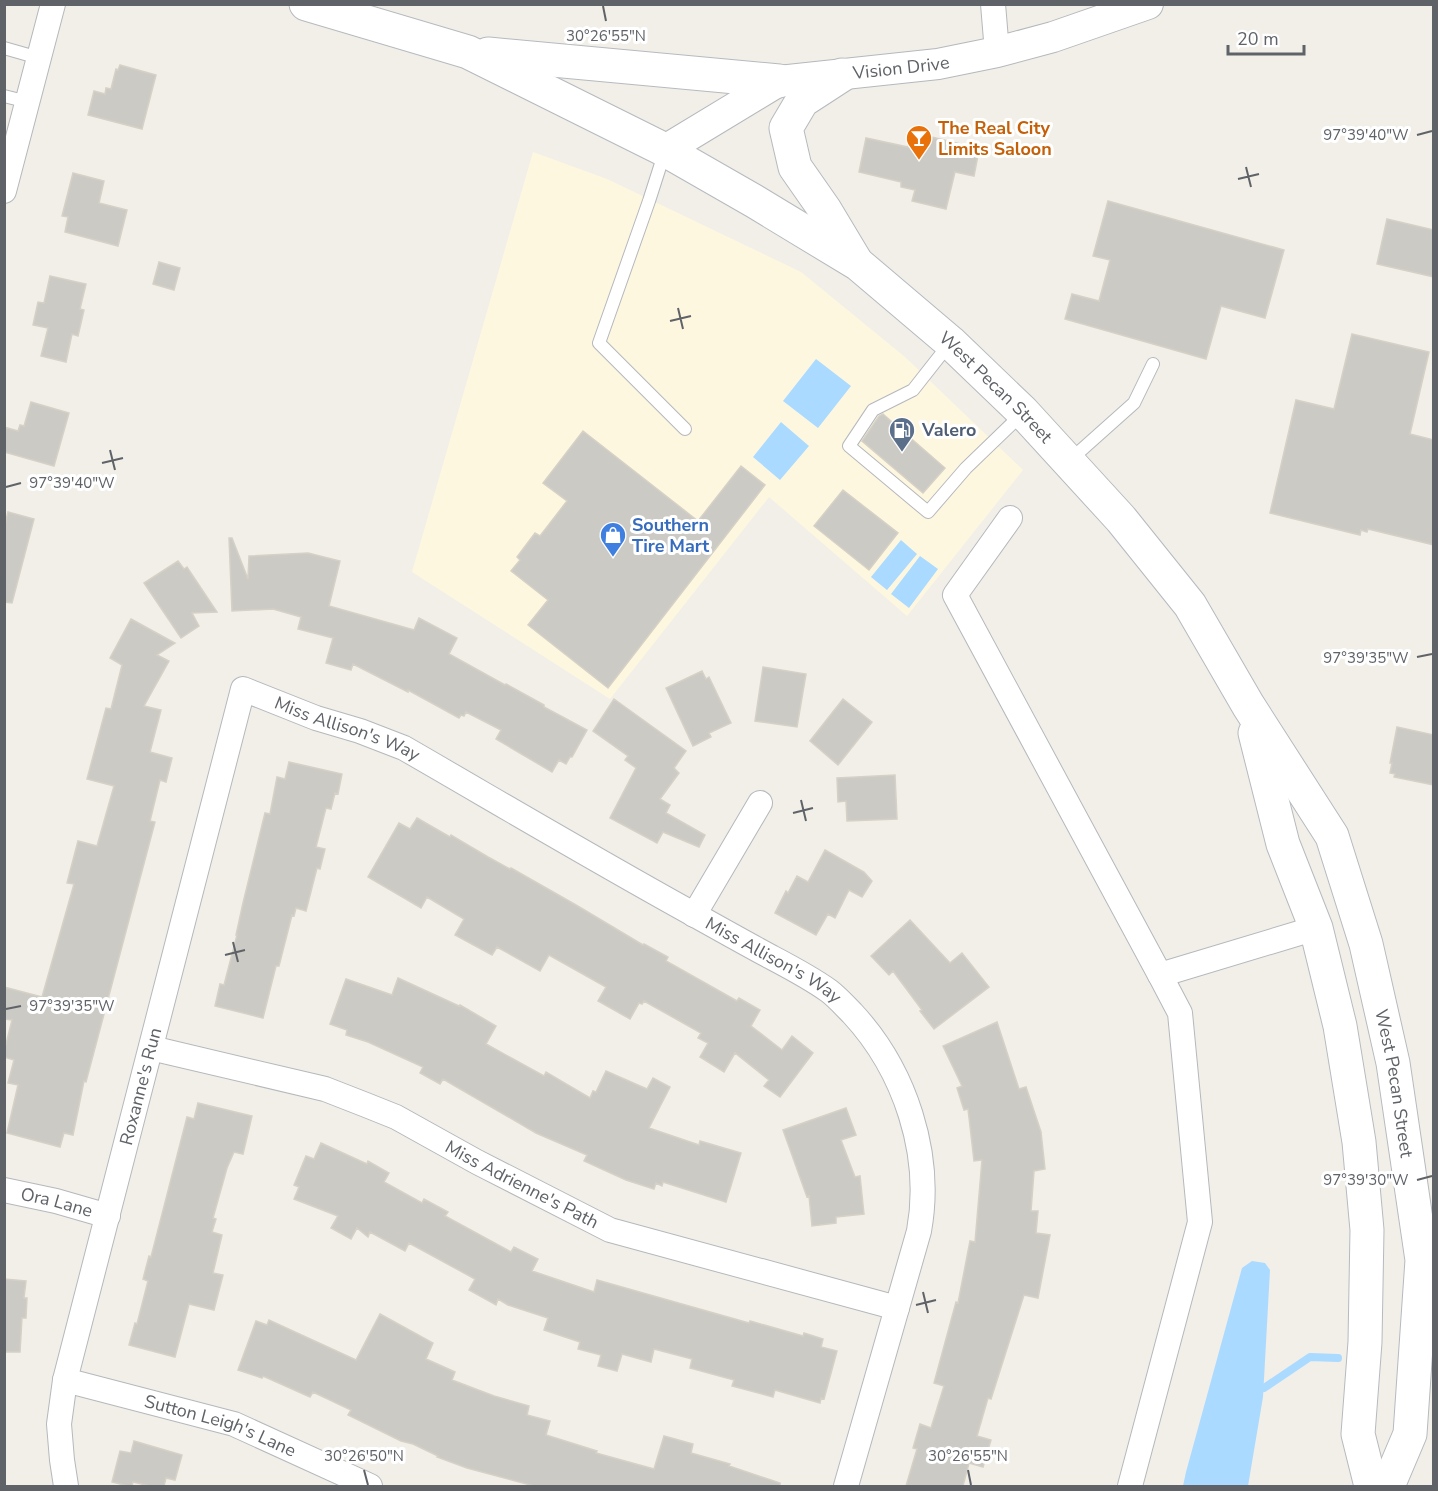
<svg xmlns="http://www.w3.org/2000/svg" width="1438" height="1491" font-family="'Nunito Sans',sans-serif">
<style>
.commercial{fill:#fef7e0}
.water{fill:#aadaff}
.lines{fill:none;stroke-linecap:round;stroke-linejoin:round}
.stream{stroke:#aadaff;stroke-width:8}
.building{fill:#cccac5;stroke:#d6d1c6;stroke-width:1.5}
.service-casing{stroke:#b5b8bc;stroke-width:14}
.minor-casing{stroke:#b5b8bc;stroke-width:26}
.tertiary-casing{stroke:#b5b8bc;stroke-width:32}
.secondary-casing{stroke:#b6babf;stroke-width:35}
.service{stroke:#fff;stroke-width:12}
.minor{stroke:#fff;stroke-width:24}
.tertiary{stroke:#fff;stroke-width:30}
.secondary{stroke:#fff;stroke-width:33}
.ticks{fill:none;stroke:#5f6368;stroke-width:2}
.labels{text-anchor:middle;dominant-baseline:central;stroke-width:6;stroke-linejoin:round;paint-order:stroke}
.street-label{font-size:18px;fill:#5f6368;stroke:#fff}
.food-label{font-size:18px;font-weight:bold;fill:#c56008;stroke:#fff;text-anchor:start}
.service-label{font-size:18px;font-weight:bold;fill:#4e5e75;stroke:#fff;text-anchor:start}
.shop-label{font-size:18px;font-weight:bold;fill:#366cbe;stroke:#fff;text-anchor:start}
.ticks-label{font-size:15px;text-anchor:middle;fill:#5f6368;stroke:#fff;stroke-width:6;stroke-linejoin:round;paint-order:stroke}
</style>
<rect width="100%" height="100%" fill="#f1efe8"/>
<path class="commercial" d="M533,152L607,179L801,272L905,357L1023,470L907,616L769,497L610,699L412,572Z"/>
<path class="water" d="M816,359L851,386L818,428L783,401Z
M781,422L809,446L780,480L753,457Z
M901,540L917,554L887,590L871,577Z
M920,556L938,569L909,608L891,594Z
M1252,1261L1265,1263L1270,1270L1263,1397L1248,1486H1183L1186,1472L1242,1268Z"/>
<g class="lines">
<path class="stream" d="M1264,1388L1310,1357L1338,1358"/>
</g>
<path class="building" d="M120,65L156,75L142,129L88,115L94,91L105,94L106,88L111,89L116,69L118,70Z
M911,132L961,144V146L979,150L974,176L955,172L946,209L912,201L915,190L901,187V182L859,172L866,138L908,147Z
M73,173L104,181L99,203L127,210L118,246L65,232L68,217L62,216Z
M1108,201L1284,250L1265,318L1221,306L1206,359L1065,319L1072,294L1099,301L1110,260L1093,256Z
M1387,219L1434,230V277L1377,264Z
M159,262L180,268L174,290L153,284Z
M50,276L86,284L80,309L84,310L78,336L72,334L66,362L41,356L48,328L33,325L38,302L44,303Z
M1352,334L1429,352L1410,434L1434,440V545L1368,529L1367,532L1361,530L1360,535L1270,513L1296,400L1334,409Z
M31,402L69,413L54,466L4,452V427L18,431L20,425L24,426Z
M883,414L945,468L923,493L862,441L879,416Z
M583,431L698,521L741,466L765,485L608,688L528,625L548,600L511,571L520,560L517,557L535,533L540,536L567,501L543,483Z
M843,490L898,533L869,570L814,526Z
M8,512L34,519L12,603L4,602V528Z
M229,538H232L248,579L249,556L308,553L340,561L329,606L414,630L419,618L457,638L449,654L505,685L506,684L544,705V707L587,730L572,757H570L566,764L559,760L552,772L496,739L501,730L466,712L464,716L461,715L459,718L408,690V692L353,664L351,670L326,663L333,638L298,629L301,617L273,609L232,611Z
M178,561L184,569L187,567L217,612L192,613L199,626L181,638L144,583Z
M131,619L175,643L157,655L169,661L144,706L161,710L150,752L172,758L166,782L160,780L150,821L155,822L86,1082L84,1081L73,1135L64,1133L60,1147L7,1133L18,1085L8,1083L14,1060L4,1057V1052L12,1020L4,1019V987L42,997L74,884L67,883L78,841L97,846L114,786L87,779L106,708L111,709L122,665L110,658Z
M763,667L806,674L797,727L755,721Z
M702,671L706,679L709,677L731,723L709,733L711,737L693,746L666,688Z
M614,699L686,751L674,768L679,773L660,799L670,805L666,813L705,835L699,847L663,832L657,843L610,818L636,768L625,760L628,756L593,731Z
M843,699L872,722L838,765L810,741Z
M1397,727L1434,735V785L1394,777L1395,774L1390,773L1392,763H1390Z
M289,762L342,774L338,794L335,793L331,809L326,808L316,847L325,849L320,869L317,868L306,911L296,908L294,916L292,915L279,966H276L263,1018L215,1006L220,984L224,985L237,935H236L243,903L265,813L270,814L277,777L285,779Z
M895,775L897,819L847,821L846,801L838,802L837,778Z
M417,818L450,837L451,835L488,857L510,869L511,868L576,905L643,945L644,944L668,957L666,961L737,1001L739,998L760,1010L751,1026L782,1050L792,1036L813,1053L780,1097L764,1086L769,1080L735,1053L724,1072L700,1057L708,1043L698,1038L701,1033L644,1001L642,1004L639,1003L630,1019L598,1001L606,987L549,955L540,971L497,947L492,955L455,935L464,919L427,897L421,908L368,877L399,823L410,829Z
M825,850L864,872L872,881L862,897L849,890L835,918L828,914L816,935L775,913L786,891L788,893L797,876L808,882Z
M910,920L950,963L962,953L989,987L934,1029L920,1011L922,1010L893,971L889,975L871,956Z
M398,978L459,1006L460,1005L496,1026L486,1044L544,1076L546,1072L590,1098L593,1091L596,1092L606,1071L647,1089L653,1078L670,1087L649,1128L699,1145L700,1141L741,1153L726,1202L663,1182L662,1186L656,1183L654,1189L626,1180L584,1161L587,1155L536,1133L443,1079L440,1084L420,1073L423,1067L368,1042L346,1035L347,1030L330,1024L346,979L392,995Z
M997,1022L1019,1089L1026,1087L1041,1132L1045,1169L1034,1171L1031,1211H1038L1036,1233L1050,1235L1038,1298L1024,1295L991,1399L988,1398L977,1436L991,1440L983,1467L969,1463L963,1486H906L917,1449L913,1448L920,1424L931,1428L944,1386L934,1383L956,1302L958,1303L970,1241L975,1242L982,1160L974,1161L968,1109L964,1110L957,1088L962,1086L943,1046Z
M198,1103L252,1116L243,1154L234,1152L227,1168L213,1218L216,1219L212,1232L222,1235L213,1273L223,1275L214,1310L189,1304L175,1357L129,1345L135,1323L137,1324L148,1281L143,1279L149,1256L151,1257L187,1117L194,1119Z
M846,1108L856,1135L841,1140L855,1177L860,1176L864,1214L836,1217V1223L812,1226L809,1196L807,1197L783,1130Z
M321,1143L367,1164L368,1161L389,1173L384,1182L422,1203L424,1199L448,1212L445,1216L511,1252L514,1247L538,1259L532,1271L594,1292L597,1280L749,1323L750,1321L803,1336L804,1333L823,1339L821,1347L837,1351L824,1399L821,1398L820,1403L775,1390L773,1397L732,1386L734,1380L690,1368L692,1359L654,1349L651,1362L622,1354L617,1371L598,1366L601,1355L578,1349L580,1342L544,1330L548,1318L508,1305L498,1299L496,1305L469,1290L475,1279L409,1243L405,1251L370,1232L368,1237L357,1228L351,1239L331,1228L338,1216L294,1199L299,1187L294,1185L306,1156L314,1159Z
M4,1279L26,1281L24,1298H27L26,1318H22L20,1352H4Z
M380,1314L433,1343L426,1359L455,1372L452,1380L494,1396L529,1406L527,1415L550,1421L546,1435L597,1451L596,1453L654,1469L664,1436L693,1444L691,1453L730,1464L729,1466L780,1483V1486H534L467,1468L437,1457L438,1456L413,1444L401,1441L348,1415L351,1410L313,1392L310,1397L263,1376L262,1378L238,1370L256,1321L267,1325L269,1320L356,1360Z
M134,1441L182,1455L175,1480L166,1478L164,1486H150L133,1482L132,1486H128L112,1482L120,1451L131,1453Z"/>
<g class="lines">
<g class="service-casing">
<path id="service" d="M4,48L39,58
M4,96L28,102
M665,151L649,201L599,343L685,429
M950,343L913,390L873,410L849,446L928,512L966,468L1023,413
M1069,461L1134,403L1153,364"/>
</g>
<g class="minor-casing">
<g id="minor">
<path d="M993,4L997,52"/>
<path d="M4,191L53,4"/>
<path d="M1010,518L955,595L1160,975L1316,928"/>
<path d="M694,915L760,803"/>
<path id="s1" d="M151,1048L325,1089L366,1105L396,1117L477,1162L610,1230L897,1308"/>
<path id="s2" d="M4,1190L56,1201L108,1216"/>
<path id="s3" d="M65,1380L234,1424L370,1486"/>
<path id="s4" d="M66,1486L62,1460L59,1424L65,1380L243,689L316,718L360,731L404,748C501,804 597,861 695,915C720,929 745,943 771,957C790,967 811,978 829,991C837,997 845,1006 852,1013C905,1070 933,1154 919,1231L846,1486"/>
<path d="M1130,1486L1200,1222L1180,1013L1160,975"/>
</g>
</g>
<g class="tertiary-casing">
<g id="tertiary">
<path id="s5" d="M665,150L779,81L938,64L997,52L1053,37L1148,4"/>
</g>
</g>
<g class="secondary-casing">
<g id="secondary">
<path id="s6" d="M306,4L468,52L665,150L754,201L858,264L950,342L1023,412L1121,519L1190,605L1248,705L1332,836L1366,944L1393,1063L1422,1260L1410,1434L1388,1486"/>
<path d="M488,54L779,81"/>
<path d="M842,75L802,101L786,128L795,167L825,210L855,260"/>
<path d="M1255,733L1283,844L1316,928L1340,1026L1359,1142L1367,1230L1365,1342L1358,1434L1371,1486"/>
</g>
</g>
<use href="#service" class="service"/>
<use href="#minor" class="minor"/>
<use href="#tertiary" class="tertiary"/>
<use href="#secondary" class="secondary"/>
</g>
<path class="ticks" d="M603,6L606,21M1417,135L1432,131M1246,167L1251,187M1238,179L1259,174M678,308L683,329M670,321L691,316M110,450L115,470M102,463L123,458M6,487L21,483M1417,657L1432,654M801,800L806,821M793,813L813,808M233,942L238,962M225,955L245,950M6,1009L21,1006M1417,1180L1432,1176M923,1292L928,1313M916,1305L936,1300M364,1470L368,1485M968,1470L971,1485"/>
<defs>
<g id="bar-pin" transform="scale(1.35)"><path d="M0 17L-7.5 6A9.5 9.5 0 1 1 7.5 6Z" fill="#e8710a" stroke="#fff"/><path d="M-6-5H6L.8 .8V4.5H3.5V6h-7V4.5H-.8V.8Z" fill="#fff"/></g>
<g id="fuel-pin" transform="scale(1.35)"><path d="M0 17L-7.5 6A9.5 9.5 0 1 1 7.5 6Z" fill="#5c6f8a" stroke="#fff"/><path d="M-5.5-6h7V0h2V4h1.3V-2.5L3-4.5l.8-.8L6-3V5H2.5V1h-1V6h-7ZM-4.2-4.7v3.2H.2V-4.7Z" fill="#fff"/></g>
<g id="shop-pin" transform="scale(1.35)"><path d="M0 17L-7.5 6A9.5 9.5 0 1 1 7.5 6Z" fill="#3f7fe0" stroke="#fff"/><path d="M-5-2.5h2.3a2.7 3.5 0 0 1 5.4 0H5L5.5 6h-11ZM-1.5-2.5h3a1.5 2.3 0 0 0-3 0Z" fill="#fff"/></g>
</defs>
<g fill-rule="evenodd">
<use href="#bar-pin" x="919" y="138"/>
<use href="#fuel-pin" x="902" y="430"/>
<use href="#shop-pin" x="613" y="535"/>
</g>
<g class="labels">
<g class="street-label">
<text stroke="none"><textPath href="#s5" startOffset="256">Vision Drive</textPath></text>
<text stroke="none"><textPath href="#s6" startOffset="798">West Pecan Street</textPath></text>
<text stroke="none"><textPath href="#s4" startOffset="932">Miss Allison's Way</textPath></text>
<text stroke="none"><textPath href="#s4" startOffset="1418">Miss Allison's Way</textPath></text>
<text stroke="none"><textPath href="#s6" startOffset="1617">West Pecan Street</textPath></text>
<text stroke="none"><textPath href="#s4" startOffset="410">Roxanne's Run</textPath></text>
<text stroke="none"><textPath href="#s1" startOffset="398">Miss Adrienne's Path</textPath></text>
<text stroke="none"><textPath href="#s2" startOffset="54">Ora Lane</textPath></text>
<text stroke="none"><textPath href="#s3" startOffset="162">Sutton Leigh's Lane</textPath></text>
</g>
<g class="food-label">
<text x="938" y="128">The Real City<tspan x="938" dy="21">Limits Saloon</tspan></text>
</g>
<g class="service-label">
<text x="922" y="430">Valero</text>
</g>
<g class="shop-label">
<text x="632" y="525">Southern<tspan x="632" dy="21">Tire Mart</tspan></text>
</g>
</g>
<g class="ticks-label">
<text x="606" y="41">30°26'55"N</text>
<text x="1366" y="140">97°39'40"W</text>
<text x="72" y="488">97°39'40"W</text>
<text x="1366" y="663">97°39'35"W</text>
<text x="72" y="1011">97°39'35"W</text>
<text x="1366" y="1185">97°39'30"W</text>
<text x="364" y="1461">30°26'50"N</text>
<text x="968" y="1461">30°26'55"N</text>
</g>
<rect width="1438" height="1491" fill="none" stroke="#5f6368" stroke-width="12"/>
<path d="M1228 45v9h76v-9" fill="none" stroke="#5f6368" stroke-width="3"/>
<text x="1237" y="45" font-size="18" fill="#5f6368" stroke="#ffffff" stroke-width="4.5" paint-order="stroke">20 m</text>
</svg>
